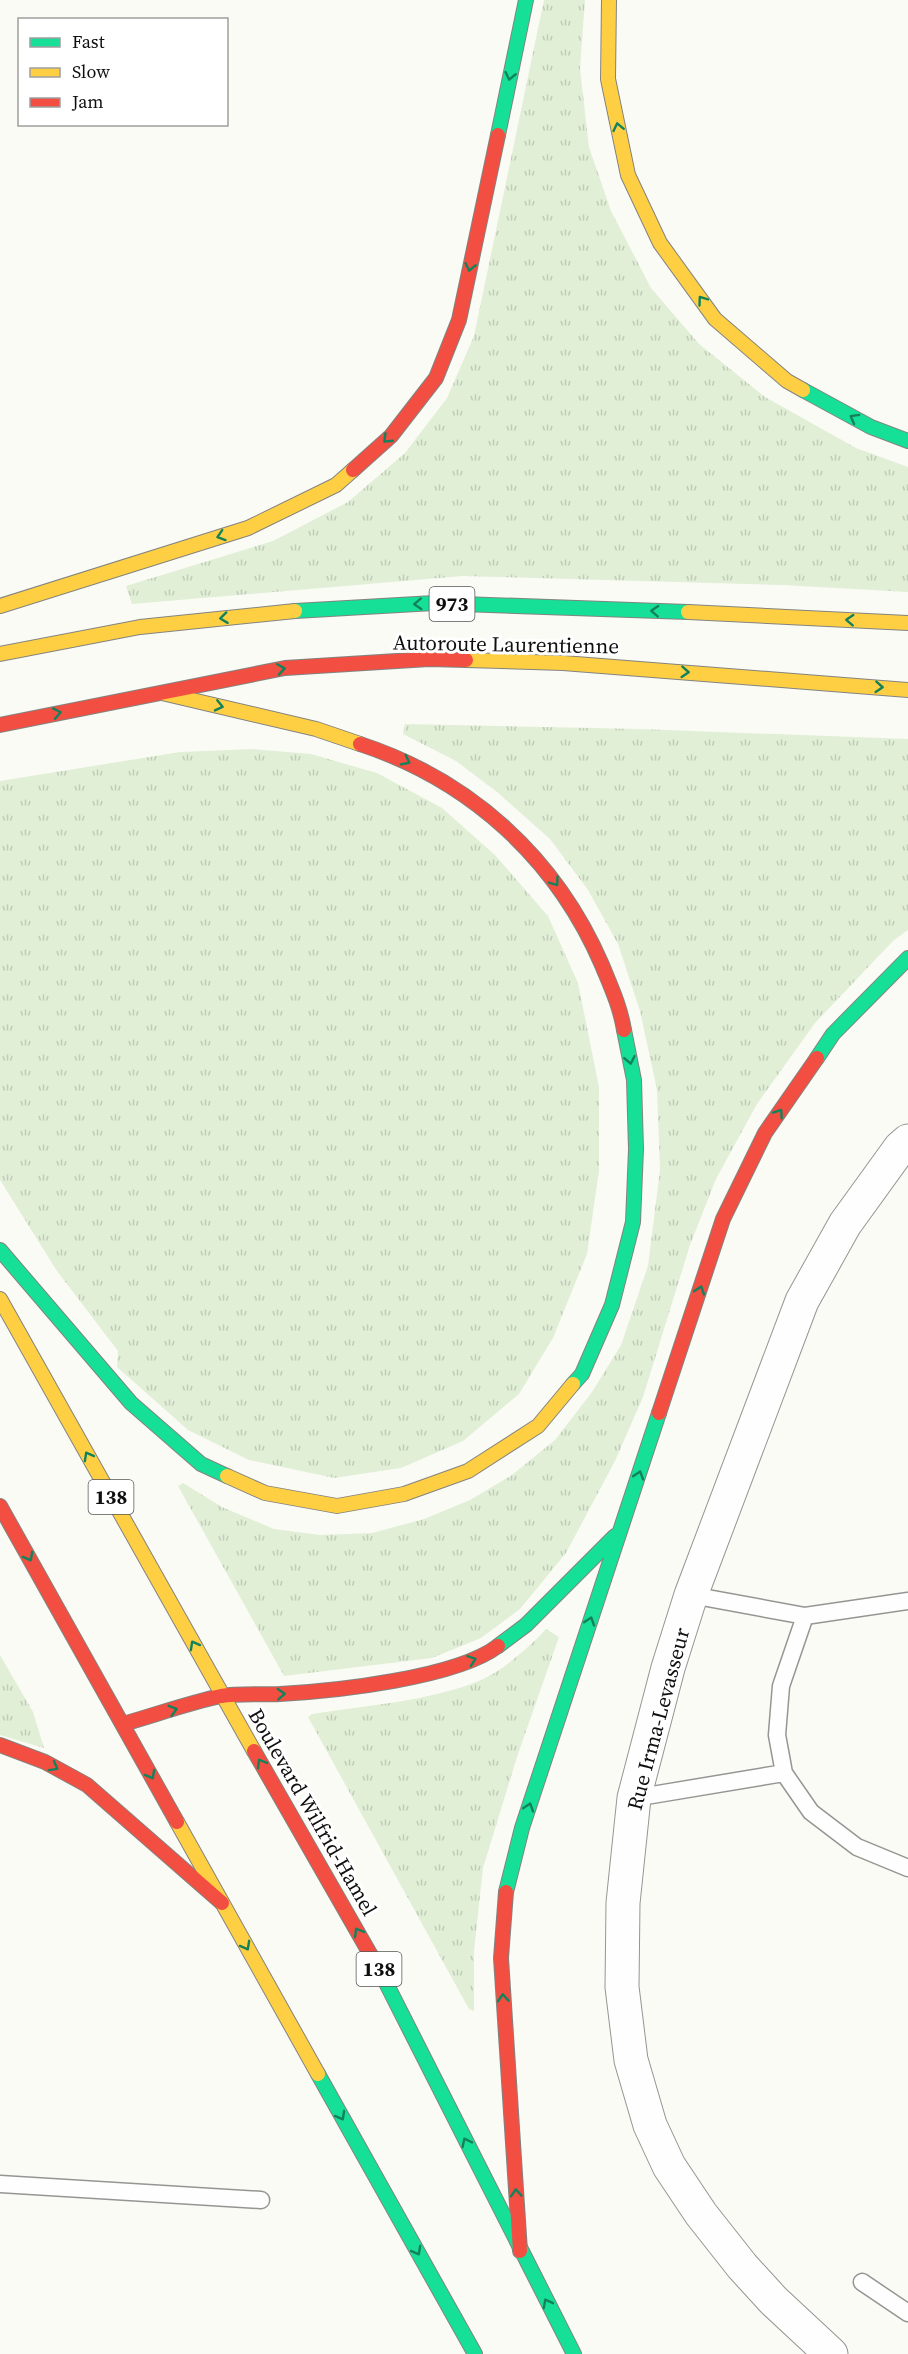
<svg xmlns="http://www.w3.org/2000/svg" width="908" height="2354" font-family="'Source Serif 4',serif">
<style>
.grass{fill:url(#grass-tufts)}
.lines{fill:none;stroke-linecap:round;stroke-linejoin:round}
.lane-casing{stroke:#959593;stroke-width:19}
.street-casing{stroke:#959593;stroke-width:35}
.fast-casing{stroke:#838380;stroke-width:16}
.slow-casing{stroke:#838380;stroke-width:16}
.jam-casing{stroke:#838380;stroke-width:16}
.lane{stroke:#fefefe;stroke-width:16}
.street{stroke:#fefefe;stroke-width:33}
.fast{stroke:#16e098;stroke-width:14}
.slow{stroke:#ffcf43;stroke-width:14}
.jam{stroke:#f24e42;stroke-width:14}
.oneway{stroke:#13825a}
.labels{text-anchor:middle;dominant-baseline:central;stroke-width:6;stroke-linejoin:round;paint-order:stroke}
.shield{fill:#fff;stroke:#575757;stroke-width:1.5}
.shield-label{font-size:20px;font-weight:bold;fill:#0f0f0f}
.street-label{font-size:21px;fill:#0f0f0f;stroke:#fff}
</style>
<defs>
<pattern id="grass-tufts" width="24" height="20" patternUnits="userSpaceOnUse" patternTransform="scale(1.5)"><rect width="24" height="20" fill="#e1efd7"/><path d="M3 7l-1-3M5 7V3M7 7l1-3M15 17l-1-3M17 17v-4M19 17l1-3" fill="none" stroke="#c0ccb7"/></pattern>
</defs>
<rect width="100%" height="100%" fill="#fbfbf5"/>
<path class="grass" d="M544,0H585L580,69L589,147L611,211L651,288L699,344L765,397L856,448L908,467V592L782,585L463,576L132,604L126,586L273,541L348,502L405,453L447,398L474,336Z
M405,724L640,729L908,739V930L893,941L815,1023L757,1104L716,1179L690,1245L643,1397L615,1461L566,1553L520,1609L481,1638L432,1658L284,1676L178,1486L183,1483L222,1507L274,1529L320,1535L372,1533L424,1519L470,1500L512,1475L555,1440L592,1392L621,1345L648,1266L660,1170L657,1090L640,1011L618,944L588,890L550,839L497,792L456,761L403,734Z
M252,749L311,754L377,773L442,808L495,855L548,916L578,983L599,1087V1171L587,1254L553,1338L519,1394L463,1441L401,1468L334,1478L249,1460L188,1430L117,1367L118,1351L57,1271L0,1180V781L180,752Z
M546,1629L559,1637L517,1757L483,1868L474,1951V2011L469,2009L308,1717L312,1714C367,1705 428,1702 481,1680C501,1672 532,1645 546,1629Z
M0,1655L33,1712L44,1748L0,1735Z"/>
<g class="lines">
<g class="lane-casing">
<path id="lane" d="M691,1595L805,1616
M908,1601L805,1616L781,1686L777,1735L784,1773L811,1812L857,1847L908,1868
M634,1798L784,1773
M0,2184L261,2200
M862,2282L908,2313"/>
</g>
<g class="street-casing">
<path id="street" d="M831,2354L773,2300L742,2266L701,2214L669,2166L650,2125L631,2060L622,1987L623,1903L634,1798L668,1668L691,1595L802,1301L845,1224L900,1148L908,1141"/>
</g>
<g class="fast-casing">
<path id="fast" d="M498,135L526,0
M803,390L871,427L908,441
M295,611L434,603L688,612
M817,1058L833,1034L908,958
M0,1250L131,1403L201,1464L227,1476
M573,1384L582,1374L612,1305L633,1222L636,1149L634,1080L624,1030
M498,1646L526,1625L615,1536
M506,1892L522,1828L659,1413
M381,1973L574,2354
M318,2074L475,2354"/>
</g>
<g class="slow-casing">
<path id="slow" d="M609,0L608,79L628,175L660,243L715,319L787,381L803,390
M0,606L248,528L336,485L353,470
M688,612L908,623
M0,654L140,627L295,611
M466,660L563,663L908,690
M162,693L316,729L360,744
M0,1299L254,1751
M227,1476L265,1493L337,1506L404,1494L468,1471L538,1426L573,1384
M177,1822L318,2074"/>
</g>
<g class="jam-casing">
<path id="jam" d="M353,470L391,436L436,378L459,320L498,135
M0,725L285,668L429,659L466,660
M360,744C470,780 556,858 602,965C611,987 620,1006 624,1030
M659,1413L723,1219L765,1133L817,1058
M0,1506L177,1822
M123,1724C155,1715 188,1703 221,1696C239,1693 261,1695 280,1694C335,1691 456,1678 498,1646
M0,1745L45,1762L87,1785L222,1903
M254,1751L381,1973
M506,1892L501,1958L520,2251"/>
</g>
<use href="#lane" class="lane"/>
<use href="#street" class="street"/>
<use href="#fast" class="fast"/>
<use href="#slow" class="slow"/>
<use href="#jam" class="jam"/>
</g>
<defs><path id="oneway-chevron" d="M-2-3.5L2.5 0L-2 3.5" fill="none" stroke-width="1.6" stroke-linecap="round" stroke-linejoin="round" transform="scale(1.5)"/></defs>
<g class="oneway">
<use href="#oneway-chevron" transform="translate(510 76) rotate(102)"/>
<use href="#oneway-chevron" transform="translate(618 127) rotate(-102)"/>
<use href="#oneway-chevron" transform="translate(470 267) rotate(102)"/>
<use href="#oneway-chevron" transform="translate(702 300) rotate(-126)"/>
<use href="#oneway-chevron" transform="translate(854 418) rotate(-151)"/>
<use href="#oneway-chevron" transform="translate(387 439) rotate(136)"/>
<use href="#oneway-chevron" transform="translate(221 536) rotate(162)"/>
<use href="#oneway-chevron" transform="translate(418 604) rotate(177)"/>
<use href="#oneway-chevron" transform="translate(655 611) rotate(-177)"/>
<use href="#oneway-chevron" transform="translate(224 618) rotate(173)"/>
<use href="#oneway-chevron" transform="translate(850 620) rotate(-177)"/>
<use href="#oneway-chevron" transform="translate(281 669) rotate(-9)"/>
<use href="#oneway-chevron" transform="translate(685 672) rotate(4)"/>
<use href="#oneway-chevron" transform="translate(879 687) rotate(4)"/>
<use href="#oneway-chevron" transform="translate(219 706) rotate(13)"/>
<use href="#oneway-chevron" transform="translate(57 713) rotate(-11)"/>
<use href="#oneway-chevron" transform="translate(406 761) rotate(27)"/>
<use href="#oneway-chevron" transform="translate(555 882) rotate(54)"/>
<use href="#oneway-chevron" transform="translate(630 1060) rotate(79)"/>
<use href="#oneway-chevron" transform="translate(779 1113) rotate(-56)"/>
<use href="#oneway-chevron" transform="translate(700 1290) rotate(-72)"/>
<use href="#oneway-chevron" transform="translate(88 1456) rotate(-119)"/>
<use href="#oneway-chevron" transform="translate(639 1475) rotate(-72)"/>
<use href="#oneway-chevron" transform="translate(29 1557) rotate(61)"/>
<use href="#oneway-chevron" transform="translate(590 1621) rotate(-72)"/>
<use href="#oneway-chevron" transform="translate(194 1645) rotate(-119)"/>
<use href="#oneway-chevron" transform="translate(472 1660) rotate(-19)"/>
<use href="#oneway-chevron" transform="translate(281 1694) rotate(-3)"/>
<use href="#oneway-chevron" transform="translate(173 1710) rotate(-16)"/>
<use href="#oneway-chevron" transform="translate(261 1763) rotate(-120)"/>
<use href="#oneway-chevron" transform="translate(54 1767) rotate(29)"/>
<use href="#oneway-chevron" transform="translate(151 1775) rotate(61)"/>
<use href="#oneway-chevron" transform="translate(529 1807) rotate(-72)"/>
<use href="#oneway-chevron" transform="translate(358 1932) rotate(-120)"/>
<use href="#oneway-chevron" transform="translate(246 1946) rotate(61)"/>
<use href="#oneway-chevron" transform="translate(503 1998) rotate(-94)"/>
<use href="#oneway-chevron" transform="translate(341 2116) rotate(61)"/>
<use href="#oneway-chevron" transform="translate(466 2142) rotate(-116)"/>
<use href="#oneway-chevron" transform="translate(516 2193) rotate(-94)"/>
<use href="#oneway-chevron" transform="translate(417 2251) rotate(61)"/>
<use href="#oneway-chevron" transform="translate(547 2303) rotate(-118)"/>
</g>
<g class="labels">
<g class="shield">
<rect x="429.5" y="587" width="45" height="34" rx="4.5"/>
<rect x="88.5" y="1480" width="45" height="34" rx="4.5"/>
<rect x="356.5" y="1952" width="45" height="34" rx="4.5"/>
</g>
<g class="shield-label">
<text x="452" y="604">973</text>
<text x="111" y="1497">138</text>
<text x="379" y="1969">138</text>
</g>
<g class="street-label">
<text transform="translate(506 644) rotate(1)">Autoroute Laurentienne</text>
<text transform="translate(658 1719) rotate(-75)">Rue Irma-Levasseur</text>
<text transform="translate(313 1812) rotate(60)">Boulevard Wilfrid-Hamel</text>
</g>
</g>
<rect x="18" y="18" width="210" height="108" fill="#ffffff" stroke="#9f9f9f" stroke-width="1.5"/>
<rect x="30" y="38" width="30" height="9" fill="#16e098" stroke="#9f9f9f" stroke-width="1.5"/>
<text x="72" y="48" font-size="18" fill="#0f0f0f">Fast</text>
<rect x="30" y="68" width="30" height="9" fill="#ffcf43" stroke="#9f9f9f" stroke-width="1.5"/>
<text x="72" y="78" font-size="18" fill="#0f0f0f">Slow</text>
<rect x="30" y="98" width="30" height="9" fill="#f24e42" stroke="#9f9f9f" stroke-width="1.5"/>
<text x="72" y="108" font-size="18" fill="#0f0f0f">Jam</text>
</svg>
